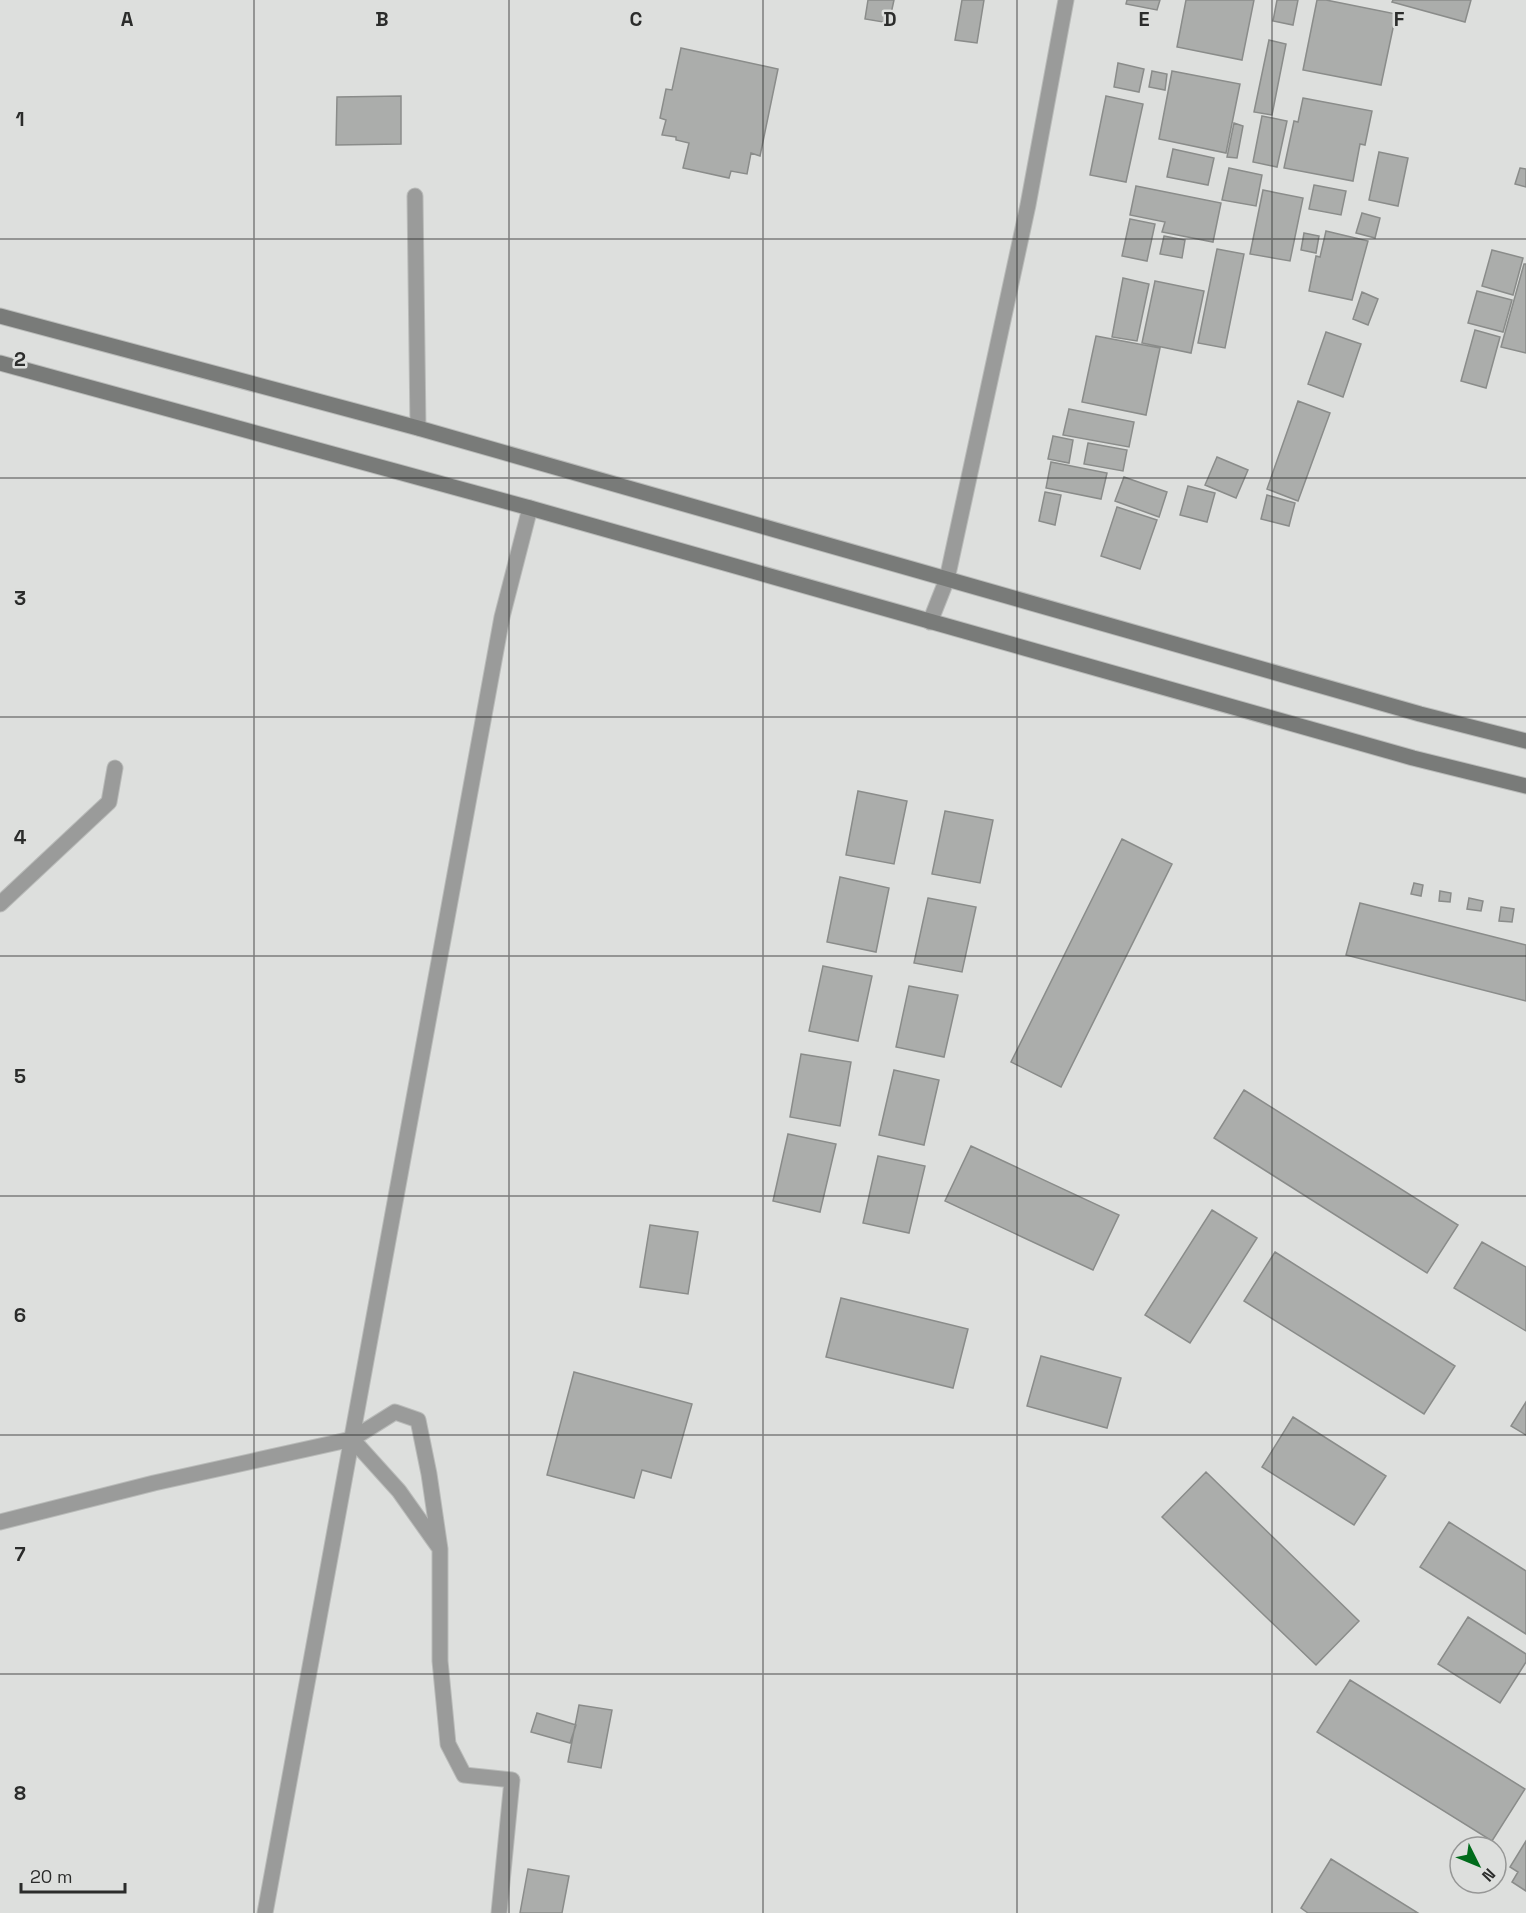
<svg xmlns="http://www.w3.org/2000/svg" width="1526" height="1913" font-family="'Space Grotesk',sans-serif">
<style>
.building{fill:#abadab;stroke:#8a8c8a;stroke-width:1.5}
.lines{fill:none;stroke-linecap:round;stroke-linejoin:round}
.service-casing{stroke:#b9bbb9;stroke-width:17}
.minor-casing{stroke:#b9bbb9;stroke-width:17}
.secondary-casing{stroke:#b9bbb9;stroke-width:17}
.service{stroke:#9a9b9a;stroke-width:15}
.minor{stroke:#9a9b9a;stroke-width:15}
.secondary{stroke:#797b79;stroke-width:15}
.grid{fill:none;stroke:#2b2c2b;stroke-width:1.5;stroke-opacity:0.55}
.grid-label{font-size:20px;text-anchor:middle;font-weight:bold;fill:#2b2c2b;stroke:#dddfdd;stroke-width:5;stroke-linejoin:round;paint-order:stroke}
</style>
<rect width="100%" height="100%" fill="#dddfdd"/>
<path class="building" d="M868,0H894L889,23L865,19Z
M962,0H984L977,43L955,40Z
M1127,0H1160L1157,10L1126,4Z
M1186,0H1254L1242,60L1177,47Z
M1277,0H1298L1293,25L1273,21Z
M1317,0H1326L1396,14L1381,85L1303,70Z
M1393,0H1471L1465,22L1392,2Z
M1269,40L1286,44L1272,115L1254,112Z
M681,48L778,69L760,156L751,153L747,174L731,171L729,178L683,168L689,143L676,140V137L662,135L666,120L660,118L666,89L672,90Z
M1118,63L1144,69L1139,92L1114,87Z
M1152,71L1167,74L1165,90L1149,87Z
M1172,71L1240,84L1226,153L1159,139Z
M401,96V144L336,145L337,97Z
M1106,96L1143,104L1126,182L1090,175Z
M1303,98L1372,111L1365,145L1360,144L1353,181L1284,168L1294,121L1298,122Z
M1262,116L1287,121L1277,167L1253,162Z
M1234,123L1243,126L1237,158L1227,157Z
M1173,149L1214,158L1208,185L1167,177Z
M1379,152L1408,158L1398,206L1369,200Z
M1229,168L1262,175L1256,206L1222,200Z
M1520,168L1526,169V187L1515,184Z
M1314,185L1346,191L1341,215L1309,209Z
M1136,186L1221,203L1213,242L1162,232L1165,222L1130,215Z
M1263,190L1303,198L1290,261L1250,254Z
M1362,213L1380,218L1375,238L1356,233Z
M1130,219L1155,224L1147,261L1122,256Z
M1326,231L1368,241L1352,300L1309,291L1316,256L1320,257Z
M1304,233L1319,236L1316,253L1301,250Z
M1164,236L1185,240L1182,258L1160,254Z
M1217,249L1244,254L1225,348L1198,343Z
M1492,250L1523,258L1513,295L1482,286Z
M1524,264H1526V353L1501,347Z
M1123,278L1149,284L1137,341L1112,337Z
M1155,281L1204,291L1191,353L1142,343Z
M1477,291L1512,300L1503,332L1468,323Z
M1362,292L1378,299L1368,325L1353,319Z
M1475,330L1500,337L1486,388L1461,381Z
M1326,332L1361,344L1343,397L1308,384Z
M1096,336L1160,348L1146,415L1082,402Z
M1298,401L1330,413L1298,501L1267,489Z
M1069,409L1134,422L1129,447L1063,435Z
M1053,436L1073,440L1069,463L1048,459Z
M1088,443L1127,450L1123,471L1084,464Z
M1217,457L1248,470L1236,498L1205,485Z
M1051,462L1107,473L1101,499L1046,488Z
M1124,477L1167,492L1159,517L1115,501Z
M1188,486L1215,493L1207,522L1180,515Z
M1045,492L1061,495L1055,525L1039,521Z
M1267,495L1295,503L1289,526L1261,519Z
M1117,507L1157,520L1140,569L1101,556Z
M858,791L907,801L894,864L846,855Z
M945,811L993,820L980,883L932,874Z
M1122,839L1172,864L1061,1087L1011,1062Z
M840,877L889,888L876,952L827,942Z
M1414,883L1423,885L1421,896L1411,894Z
M1440,891L1451,893L1450,902L1439,901Z
M928,898L976,907L962,972L914,963Z
M1469,898L1483,901L1481,911L1467,909Z
M1360,903L1526,945V1001L1346,955Z
M1501,907L1514,909L1512,922L1499,921Z
M823,966L872,976L858,1041L809,1031Z
M909,986L958,995L944,1057L896,1047Z
M801,1054L851,1062L840,1126L790,1117Z
M894,1070L939,1080L924,1145L879,1135Z
M1244,1090L1458,1225L1427,1273L1214,1138Z
M788,1134L836,1144L820,1212L773,1201Z
M971,1146L1119,1215L1093,1270L945,1201Z
M878,1156L925,1166L909,1233L863,1223Z
M1212,1210L1257,1238L1190,1343L1145,1315Z
M650,1225L698,1232L688,1294L640,1287Z
M1482,1242L1526,1267V1331L1454,1288Z
M1275,1252L1455,1366L1424,1414L1244,1301Z
M841,1298L968,1329L953,1388L826,1357Z
M1041,1356L1121,1378L1107,1428L1027,1406Z
M574,1372L692,1404L671,1478L642,1470L634,1498L547,1475Z
M1526,1402V1435L1511,1426Z
M1293,1417L1386,1476L1354,1525L1262,1467Z
M1206,1472L1359,1621L1316,1665L1162,1517Z
M1449,1522L1526,1571V1634L1420,1567Z
M1468,1617L1526,1654V1662L1500,1703L1438,1664Z
M1350,1680L1525,1789L1492,1841L1317,1732Z
M579,1705L612,1710L601,1768L568,1762Z
M537,1713L576,1725L570,1743L531,1732Z
M1526,1841V1891L1512,1882L1518,1872L1510,1867Z
M1331,1859L1418,1913H1308L1301,1908Z
M528,1869L569,1876L562,1913H520Z"/>
<g class="lines">
<g class="service-casing">
<path id="service" d="M415,196L418,428"/>
</g>
<g class="minor-casing">
<path id="minor" d="M930,622L947,579L1028,205L1066,0
M0,904L109,802L115,768
M352,1439L399,1491L438,1546
M0,1522L154,1483L352,1439L395,1412L418,1420L429,1474L440,1549V1661L448,1744L464,1775L512,1780L499,1913
M265,1913L502,617L530,508"/>
</g>
<g class="secondary-casing">
<path id="secondary" d="M0,316L418,428L1420,714L1526,741
M0,363L530,508L1413,758L1526,786"/>
</g>
<use href="#service" class="service"/>
<use href="#minor" class="minor"/>
<use href="#secondary" class="secondary"/>
</g>
<path class="grid" d="M254,0V1913M509,0V1913M763,0V1913M1017,0V1913M1272,0V1913M0,239H1526M0,478H1526M0,717H1526M0,956H1526M0,1196H1526M0,1435H1526M0,1674H1526"/>
<g class="grid-label">
<text x="127" y="26">A</text>
<text x="382" y="26">B</text>
<text x="636" y="26">C</text>
<text x="890" y="26">D</text>
<text x="1144" y="26">E</text>
<text x="1399" y="26">F</text>
<text x="20" y="126">1</text>
<text x="20" y="366">2</text>
<text x="20" y="605">3</text>
<text x="20" y="844">4</text>
<text x="20" y="1083">5</text>
<text x="20" y="1322">6</text>
<text x="20" y="1561">7</text>
<text x="20" y="1800">8</text>
</g>
<g transform="translate(1478 1865) rotate(133)"><circle r="28" fill="#dddfdd" stroke="#969796" stroke-width="1.5"/>
<path d="M0-4.5L10 22L0 15L-10 22Z" fill="#006b1b"/>
<text y="-9" font-size="16" font-weight="bold" text-anchor="middle" fill="#2b2c2b">N</text>
</g>
<path d="M21 1883v9h104v-9" fill="none" stroke="#2b2c2b" stroke-width="3"/>
<text x="30" y="1883" font-size="18" fill="#2b2c2b" stroke="#dddfdd" stroke-width="4.5" paint-order="stroke">20 m</text>
</svg>
